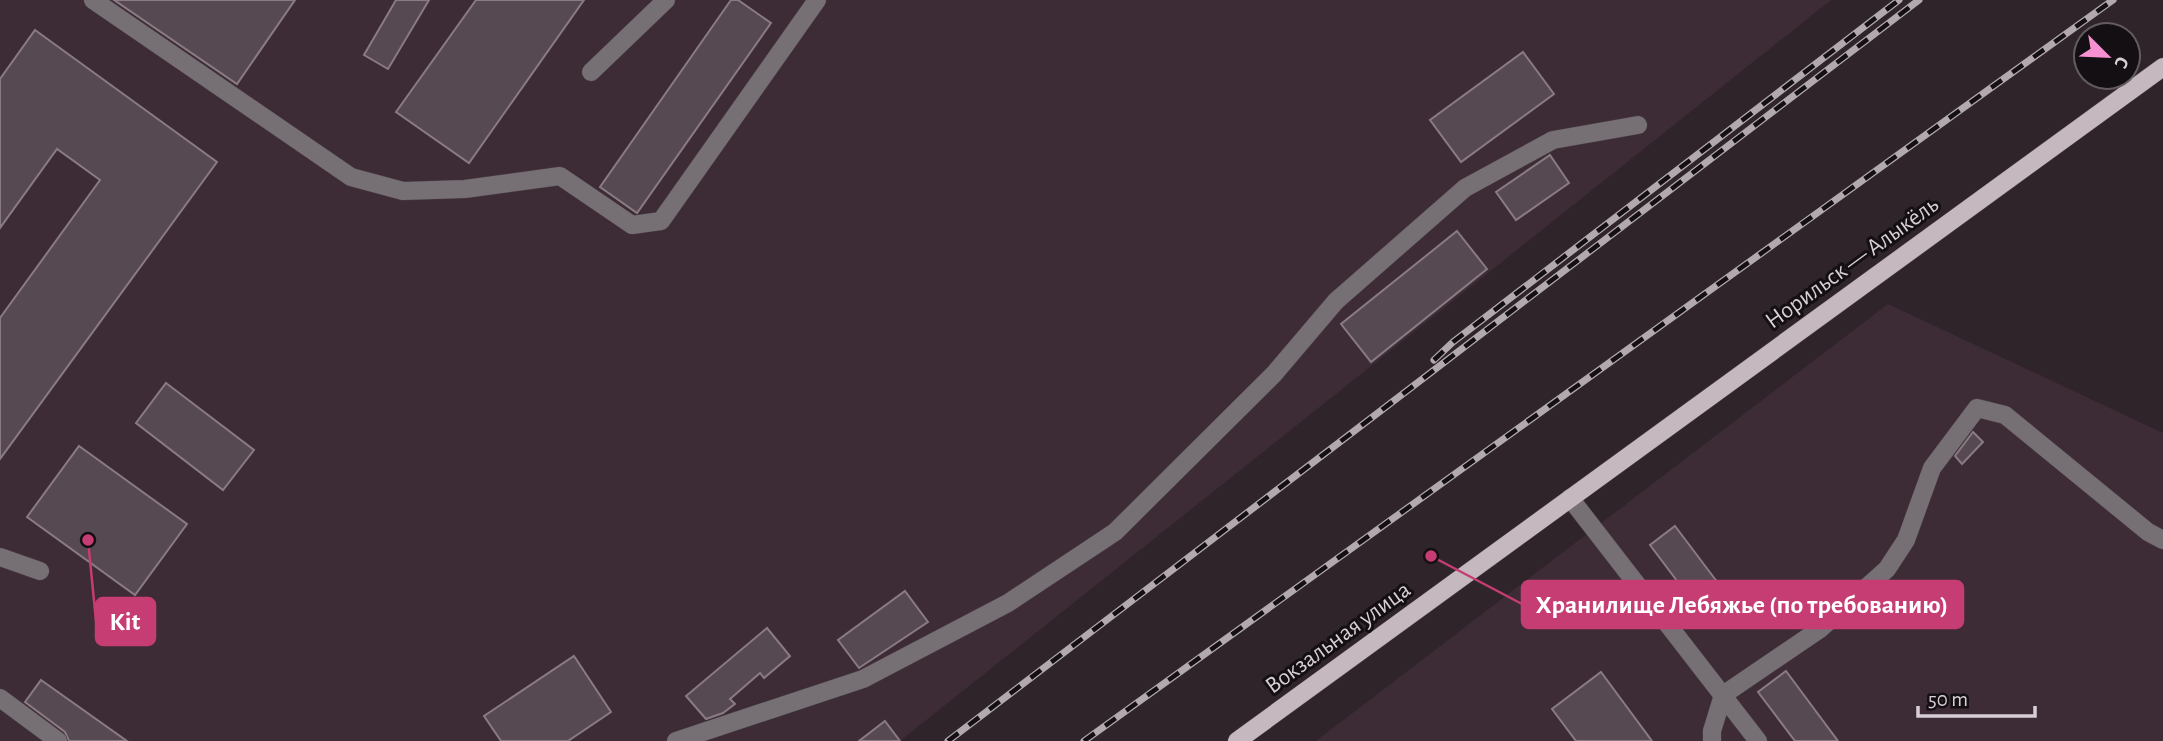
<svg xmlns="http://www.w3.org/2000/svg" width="2163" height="741" font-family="'Alegreya Sans',sans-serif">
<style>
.built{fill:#3d2b36}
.building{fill:#574951;stroke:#8a7b83;stroke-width:2}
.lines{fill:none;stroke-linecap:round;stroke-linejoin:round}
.minor-casing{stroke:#4b3f46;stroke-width:19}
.major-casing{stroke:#4b3f46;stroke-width:19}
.minor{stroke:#766f73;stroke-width:18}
.major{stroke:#c5b8bf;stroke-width:18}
.rail-casing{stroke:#b2a9af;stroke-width:7}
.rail{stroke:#140f12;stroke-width:4.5;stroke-dasharray:13;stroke-linecap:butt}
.labels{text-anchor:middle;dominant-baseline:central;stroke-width:6;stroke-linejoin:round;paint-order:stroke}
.street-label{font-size:24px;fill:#d7cfd4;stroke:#140f12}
.leader{fill:none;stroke:#c63d73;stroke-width:2.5}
.callout-dot{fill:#c63d73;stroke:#140f12;stroke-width:2.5}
.callout{fill:#c63d73;stroke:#c63d73;stroke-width:2.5}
.callout-label{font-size:26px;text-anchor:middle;font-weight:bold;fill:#fff}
</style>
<rect width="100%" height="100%" fill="#30242b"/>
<path class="built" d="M0,0H1831L900,741H0Z
M1888,304L2163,433V741H1316Z"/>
<path class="building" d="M114,0H295L237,84Z
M396,0H429L388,69L364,55Z
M476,0H584L469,163L396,112Z
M731,0H738L771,23L637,213L600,187Z
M35,30L217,162L0,459V318L100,180L57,149L0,228V79Z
M1523,52L1554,94L1461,162L1430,120Z
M1550,155L1569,183L1516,220L1496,192Z
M1457,231L1487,269L1371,362L1341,324Z
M166,383L254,450L223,490L136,423Z
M1973,432L1983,442L1962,464L1955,456Z
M79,446L187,524L135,595L27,517Z
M1675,526L1721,587L1696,606L1650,545Z
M905,591L928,622L859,668L838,640Z
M767,628L790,656L764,678L760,673L730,699L735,704L723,713L706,719L686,696Z
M574,656L611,712L568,741H501L484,716Z
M1786,671L1838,741H1795L1758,692Z
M1601,672L1652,741H1576L1552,709Z
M41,680L127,741H69L65,732L25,702Z
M885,721L900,741H859Z"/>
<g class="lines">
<g class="minor-casing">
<path id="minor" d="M93,0L351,177L403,191L465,189L560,176L632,225L661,221L817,0
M591,72L666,0
M1570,498L1758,741
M0,557L40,571
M0,698L58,741
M676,741L863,679L1008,603L1115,532L1274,374L1336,301L1465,188L1553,140L1638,125
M1712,741V731L1723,695L1820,629L1887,569L1906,540L1932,468L1977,408L2005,415L2148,532L2163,540"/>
</g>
<g class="major-casing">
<path id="major" d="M1237,741L2163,67"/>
</g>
<use href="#minor" class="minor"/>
<use href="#major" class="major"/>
<g class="rail-casing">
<path id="rail" d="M1434,360L1453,342L1899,0
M948,741L1919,0
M1084,741L2113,0"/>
</g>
<use href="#rail" class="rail"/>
</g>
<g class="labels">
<g class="street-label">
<text transform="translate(1852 263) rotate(-36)">Норильск — Алыкёль</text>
<text transform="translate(1338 638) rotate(-36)">Вокзальная улица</text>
</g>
</g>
<path class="leader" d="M1431 556L1522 604M88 540L96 621"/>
<g class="callout-dot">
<circle cx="1431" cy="556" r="7"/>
<circle cx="88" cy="540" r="7"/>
</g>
<g class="callout">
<rect x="1522" y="581" width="441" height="47" rx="7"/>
<rect x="96" y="598" width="59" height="47" rx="7"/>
</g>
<g class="callout-label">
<text x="1742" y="613">Хранилище Лебяжье (по требованию)</text>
<text x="125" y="630">Kit</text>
</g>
<g transform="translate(2107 56) rotate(114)"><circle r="33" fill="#140f12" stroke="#625c60" stroke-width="2"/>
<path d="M0-5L12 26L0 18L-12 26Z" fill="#f690d0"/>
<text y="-10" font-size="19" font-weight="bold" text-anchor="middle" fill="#d7cfd4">С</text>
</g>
<path d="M1918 706v10h117v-10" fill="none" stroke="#d7cfd4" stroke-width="3.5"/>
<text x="1928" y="706" font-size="21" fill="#d7cfd4" stroke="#140f12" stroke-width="5" paint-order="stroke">50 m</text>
</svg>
